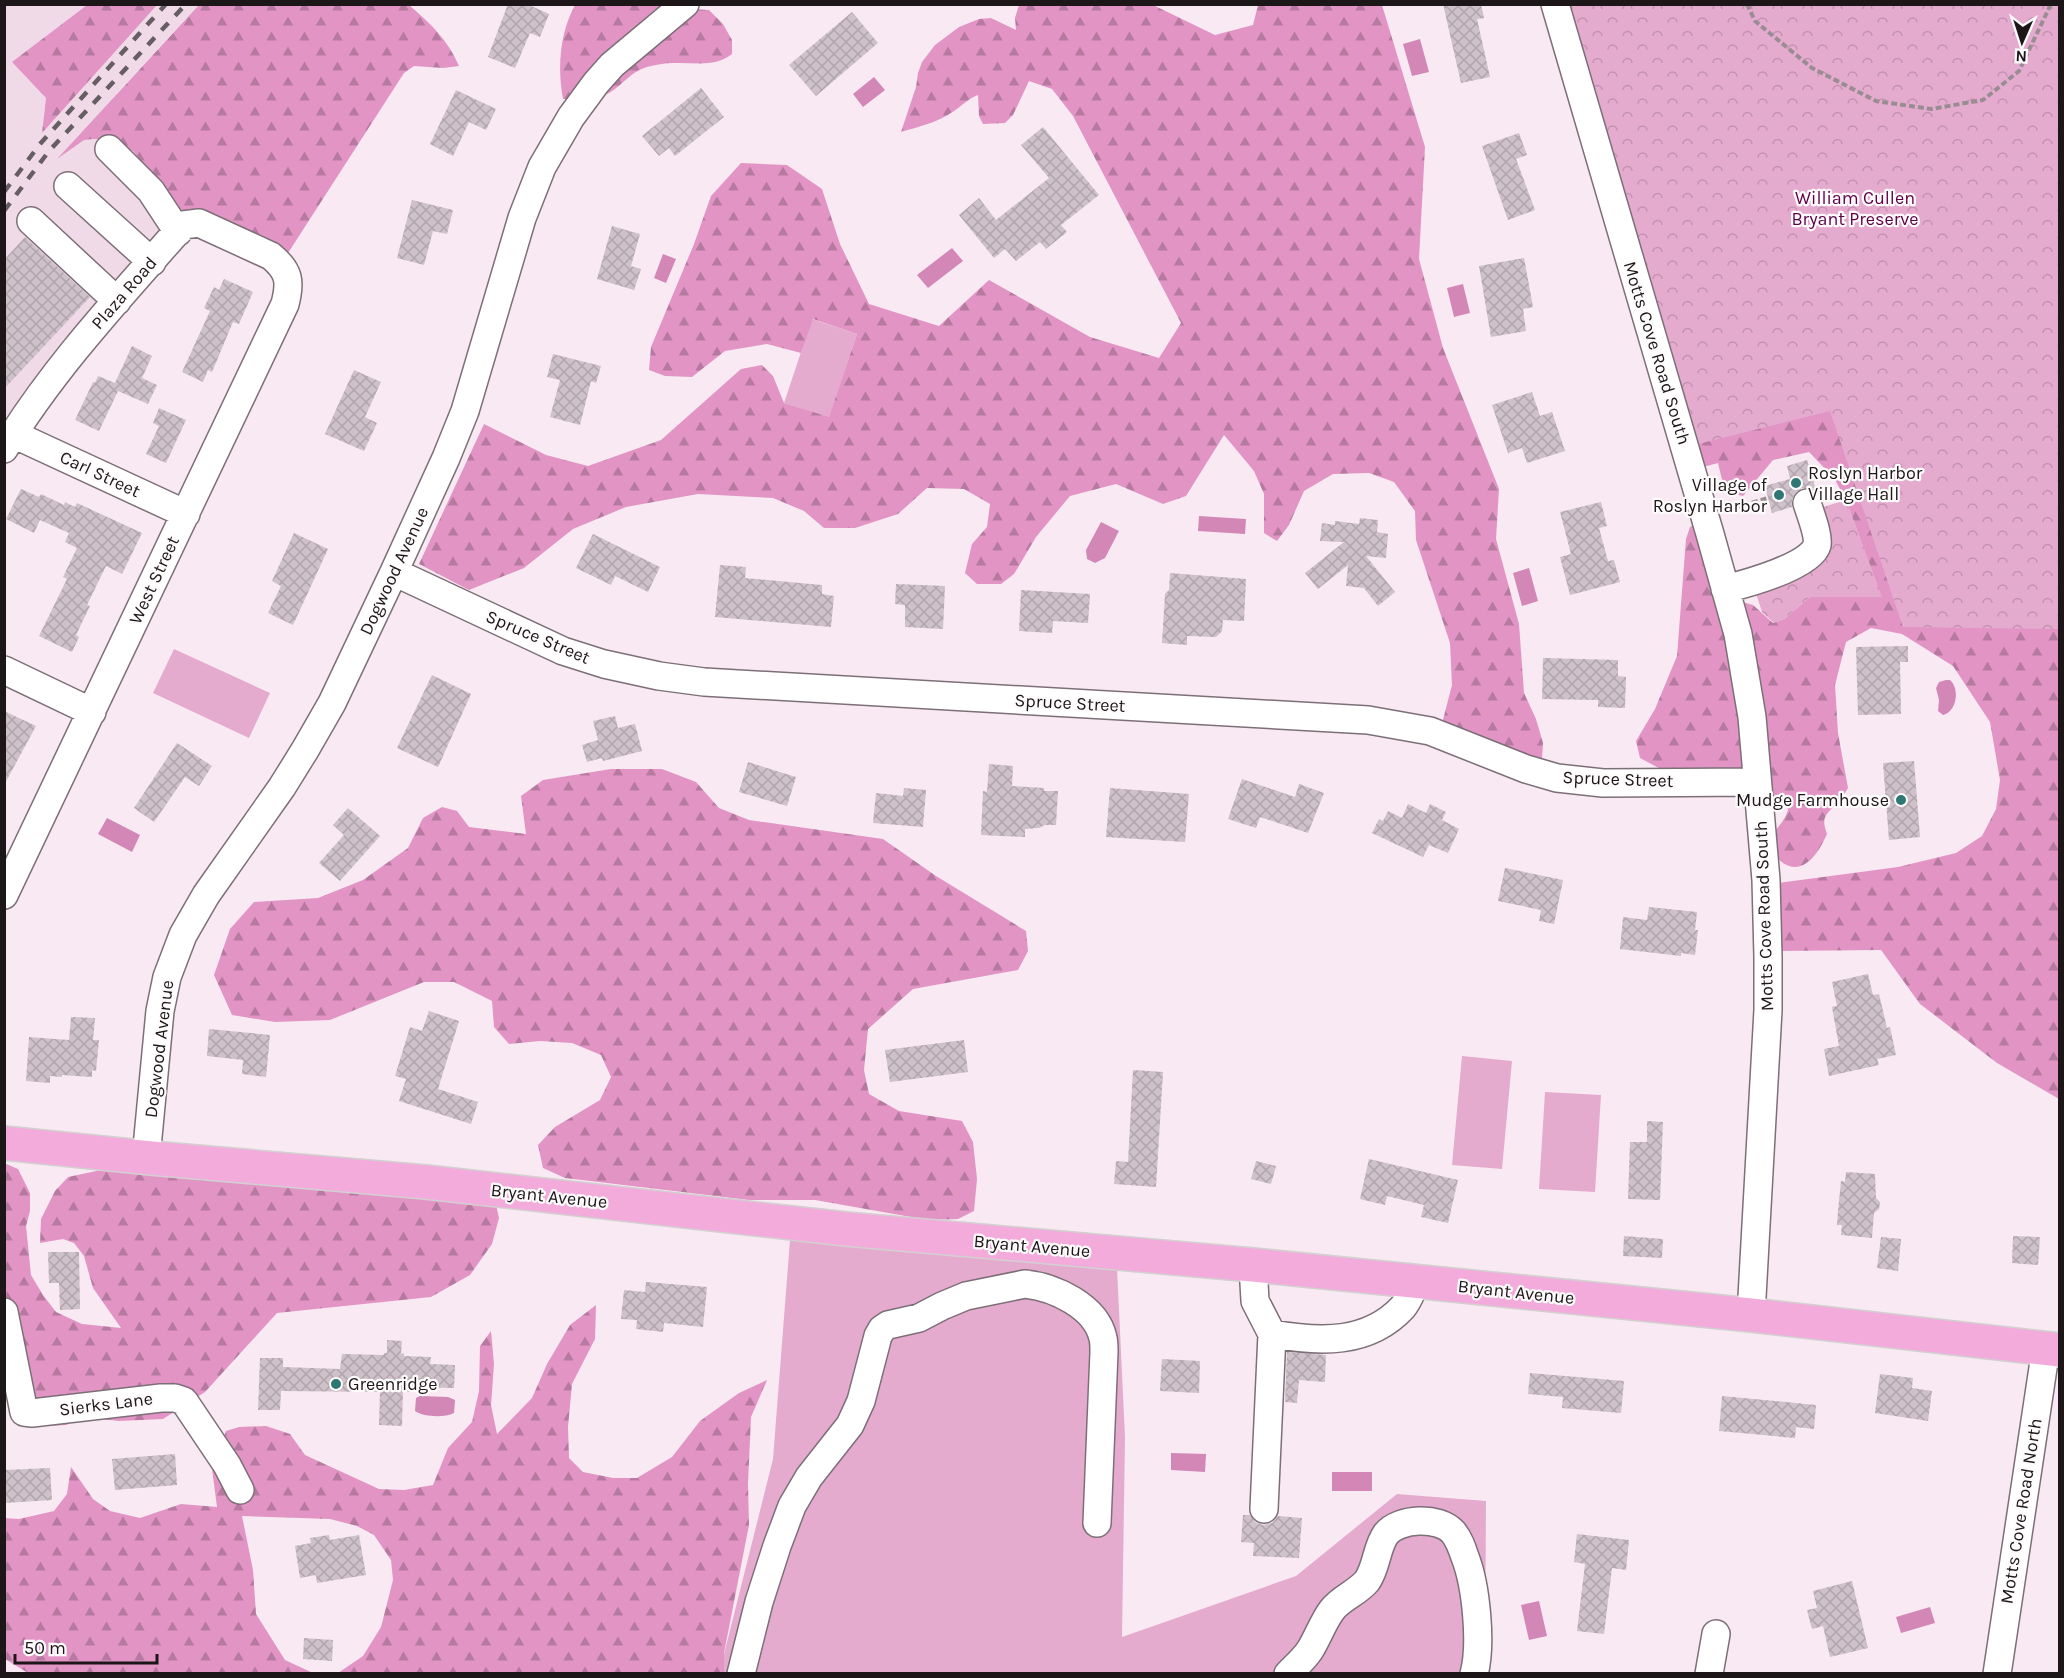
<svg xmlns="http://www.w3.org/2000/svg" width="2064" height="1678" font-family="Karla,sans-serif">
<style>
.built{fill:#f1dae8}
.grass{fill:#e5abcf}
.forest{fill:url(#forest-firs)}
.park{fill:url(#park-crowns)}
.water{fill:#d287b6}
.building{fill:url(#building-cross-hatch)}
.lines{fill:none;stroke-linecap:round;stroke-linejoin:round}
.minor-casing{stroke:#7d6f77;stroke-width:30}
.major-casing{stroke:#d2d0d1;stroke-width:36}
.path{stroke:#998d93;stroke-width:4;stroke-dasharray:6 3;stroke-linecap:butt}
.minor{stroke:#fff;stroke-width:27}
.major{stroke:#f3abdb;stroke-width:33}
.rail{stroke:#675e63;stroke-width:4.5;stroke-dasharray:10 10;stroke-linecap:butt}
.poi-dot{fill:#2e7775;stroke:#fefbfc;stroke-width:2}
.labels{text-anchor:middle;dominant-baseline:central;stroke-width:4.5;stroke-linejoin:round;paint-order:stroke}
.park-label{font-size:18px;fill:#5e0047;stroke:#fefbfc}
.street-label{font-size:18px;fill:#1c1619;stroke:#fefbfc}
.poi-label{font-size:18px;fill:#1c1619;stroke:#fefbfc;text-anchor:start}
</style>
<defs>
<pattern id="forest-firs" width="22" height="20" patternUnits="userSpaceOnUse" patternTransform="scale(1.5)"><rect width="22" height="20" fill="#e295c5"/><path d="M5 1l3.5 6h-7zM16 11l3.5 6h-7z" fill="#b6799f"/></pattern>
<pattern id="park-crowns" width="20" height="18" patternUnits="userSpaceOnUse" patternTransform="scale(1.5)"><rect width="20" height="18" fill="#e5abcf"/><path d="M2 6a3 3 0 1 1 6 0M12 15a3 3 0 1 1 6 0" fill="none" stroke="#c492b1"/></pattern>
<pattern id="building-cross-hatch" width="8" height="8" patternUnits="userSpaceOnUse" patternTransform="scale(1.5)"><rect width="8" height="8" fill="#cfc1c9"/><path d="M0 0l8 8M0 8l8-8" fill="none" stroke="#b1a5ac"/></pattern>
</defs>
<rect width="100%" height="100%" fill="#f9e9f2"/>
<path class="built" d="M5,5H87L13,62L46,98L42,132L157,5H199L116,94L183,225L5,449Z"/>
<path class="grass" d="M812,319L857,334L829,418L784,403Z
M174,649L270,693L249,738L153,693Z
M1462,1056L1512,1061L1502,1169L1452,1165Z
M1545,1092L1601,1095L1595,1192L1539,1189Z
M790,1240L1117,1268L1125,1437L1122,1637L1296,1576L1397,1494L1486,1501L1485,1666L1482,1673L719,1674L773,1459Z"/>
<path class="forest" d="M87,5H157L42,133L46,98L12,62Z
M199,5H409C430,23 448,40 459,66L443,68L414,66L404,73L281,264L178,227L142,162L133,151L108,139H93L84,140L57,159Z
M575,5H670L691,9L709,10L723,24L732,40V54C714,68 694,62 674,63C665,63 655,65 647,67C630,72 623,85 609,93C594,100 579,99 563,99C557,67 560,33 575,5Z
M1019,5H1153L1215,35L1253,25L1258,5H1382L1425,147L1419,259L1443,348L1499,489L1496,539L1519,624L1524,693L1536,719L1543,743L1542,759L1526,769L1439,735L1452,685L1450,643L1416,540L1415,511L1394,482L1369,473L1333,474L1304,491L1289,525L1277,541L1264,533V494L1254,471L1224,435L1186,496L1163,504L1116,484L1070,496L1036,537L1014,574L1001,584H977L965,573L972,544L987,527L990,504L964,489L927,488L898,514L855,528H824L804,511L773,498L698,494L626,507L573,529L524,568L469,590L419,564L484,424L546,455L588,466L661,440L741,369L762,365L773,376L784,403L829,417L857,334L813,319L801,353L767,344L725,351L692,377L665,376L649,370L651,347L694,244L711,196L741,163L787,165L822,189L840,244L869,304L939,326L989,280L1090,337L1159,358L1181,323L1073,116L1052,89L1029,81L1013,115L1005,123L983,124L979,116L978,95C968,99 963,105 954,111C939,122 918,127 901,132L916,87L918,73L922,62L935,45L959,27L979,19L991,18L1016,30L1015,18Z
M2059,5V1099L1997,1063L1920,1004L1881,950L1780,951L1778,883L1898,867L1956,853L1982,836L1996,809L2000,780L1990,722L1953,666L1902,634L1871,628L1846,642L1835,685L1838,733L1848,788C1844,794 1841,800 1836,804C1825,816 1821,817 1827,834C1820,850 1805,877 1783,863C1777,860 1773,850 1769,844C1774,827 1783,826 1788,810L1786,804L1750,785L1670,774L1640,758L1636,741L1655,709L1677,656L1686,539L1690,527L1696,523L1739,601L1753,605L1773,623L1784,619L1810,597H1881L1846,500L1834,478L1809,452L1773,460L1743,496L1731,493L1722,480L1718,463L1703,467L1686,447Z
M611,769H662L696,782L719,808L749,820L883,839L936,876L1026,931L1028,951L1018,970L913,989L868,1029L864,1070L869,1094L899,1111L962,1121L973,1142L977,1179L974,1211L958,1219L928,1220L815,1200H749L565,1178L543,1168L538,1145L555,1127L600,1100L611,1077L601,1055L572,1043L540,1041L509,1044L494,1027L492,1001L454,982H424L330,1020L275,1022L232,1015L214,975L230,929L254,902L318,898L363,880L408,848L423,818L442,807L457,811L469,827L526,834L521,796L543,780Z
M4,1163L18,1169L30,1193V1211L26,1226L31,1275L43,1295L56,1312L82,1324L121,1328L93,1288L84,1256L74,1243L63,1239L40,1243L41,1219L55,1191L68,1177L115,1167L406,1190C437,1202 462,1205 495,1200L499,1218L492,1244L470,1275L431,1297L277,1313L205,1392L163,1419L119,1421L84,1417L66,1425L46,1426L33,1422L10,1404L5,1396Z
M596,1305L595,1339L572,1384L568,1427L569,1458L583,1472L613,1478H637L672,1457L700,1421L739,1393L767,1380L751,1417L748,1484L749,1525L724,1653V1673H338L363,1656L381,1627L393,1580L391,1560L374,1535L357,1526L330,1519L242,1516L253,1570L256,1614L285,1660L313,1673H28L5,1659L4,1518L19,1519L54,1511L67,1494L71,1467L93,1499L110,1511L140,1518L181,1504L217,1507L212,1469L226,1431L239,1427L266,1426L290,1434L305,1455L379,1489L404,1490L433,1485L448,1448L472,1422L479,1391L480,1346L491,1331L494,1364L491,1405L497,1434L532,1398L547,1364L570,1325Z"/>
<path class="park" d="M1555,5H2059V629L1903,627L1830,411L1686,447Z
M1846,500L1882,597H1810L1784,619L1774,623L1762,612L1752,581L1805,559L1810,511Z"/>
<path class="water" d="M1420,39L1429,72L1412,76L1403,44Z
M874,77L885,90L863,107L853,94Z
M952,248L963,261L928,288L917,275Z
M663,254L676,259L666,283L654,278Z
M1463,284L1470,313L1454,317L1447,288Z
M1199,516L1246,519L1245,534L1198,531Z
M1101,522L1119,531L1105,558L1095,563L1087,559L1086,550Z
M1529,568L1538,601L1522,606L1513,573Z
M1946,680H1950C1960,689 1957,711 1943,715L1938,711L1939,700L1936,688L1939,682Z
M107,818L140,835L132,852L98,834Z
M420,1396L448,1397L455,1400L454,1413C444,1418 424,1417 415,1411L416,1398Z
M1171,1453L1206,1454L1205,1472L1171,1470Z
M1332,1472H1372V1491H1332Z
M1539,1601L1547,1636L1529,1640L1521,1605Z
M1930,1607L1935,1623L1901,1633L1896,1617Z"/>
<path class="building" d="M508,4H527L549,14L540,37L530,33L515,68L488,57Z
M1443,4H1481L1484,18L1477,19L1490,77L1461,83Z
M852,12L878,43L816,96L789,65Z
M701,88L724,117L675,156L669,148L659,156L642,136Z
M456,90L496,109L486,130L469,122L453,156L430,144Z
M1043,127L1099,195L1061,225L1067,232L1046,249L1040,242L1016,261L1005,249L994,258L959,215L979,198L996,220L1049,178L1021,145Z
M1519,133L1527,155L1516,159L1535,210L1508,220L1482,146Z
M412,200L453,210L447,234L433,231L424,265L397,258Z
M612,226L640,234L631,266L641,269L634,290L597,279Z
M25,237L90,297L4,389V260Z
M1524,258L1533,307L1523,309L1526,331L1491,337L1479,266Z
M224,279L253,292L239,324L233,322L212,372L208,370L203,382L182,372L210,311L204,308L214,287L219,290Z
M132,346L152,356L142,378L157,385L148,404L118,391L99,431L75,420L93,382L95,383L98,376L115,383Z
M553,354L601,366L596,383L591,381L580,425L550,417L560,380L547,377Z
M354,370L381,382L365,417L377,423L364,451L325,434Z
M1532,392L1540,416L1552,412L1565,451L1527,463L1522,448L1508,453L1492,405Z
M159,408L186,420L166,463L146,454L159,426L153,423Z
M1807,460L1816,490L1810,488H1802L1795,493L1792,499V507L1772,513L1765,486L1790,479L1787,466Z
M21,489L39,497L41,494L64,505L65,502L75,507L77,503L142,533L122,574L106,566L87,605L90,606L76,635L79,637L72,652L39,636L67,579L63,577L77,548L65,542L69,533L40,520L34,533L6,519Z
M1601,502L1607,526L1599,528L1608,561L1614,560L1620,582L1570,595L1560,557L1571,554L1560,512Z
M1360,518L1378,520L1377,532L1388,534L1386,558L1366,556L1395,592L1378,606L1364,588L1346,586L1348,565L1318,589L1305,573L1344,542L1320,541L1322,523L1335,525V521L1359,524Z
M294,533L328,549L293,625L268,613L281,586L272,581Z
M593,534L660,567L648,592L615,576L611,585L576,568Z
M720,565L746,567L745,578L822,585V594L834,596L831,627L715,617Z
M1170,573L1246,579L1244,621L1223,620L1222,631L1216,637L1187,636V645L1162,643L1165,594L1169,590Z
M896,584L945,586L943,629L905,627V605L895,604Z
M1021,590L1090,594L1088,623L1053,621L1052,633L1019,631Z
M1908,646V662H1900L1901,714L1858,715L1856,647Z
M1543,658L1618,660V676L1626,677L1625,708L1598,707V700L1542,699Z
M432,675L471,694L438,767L397,748Z
M4,711L36,726L4,785Z
M615,716L618,728L635,724L642,751L603,761L602,758L587,762L582,745L598,740L593,721Z
M177,743L212,766L199,786L185,777L154,822L134,808Z
M1914,761L1920,837L1889,840L1883,763Z
M748,762L796,777L787,806L739,792Z
M989,764L1013,766L1012,786L1044,788V791H1058L1056,825H1045L1039,828L1025,829V837L981,835L983,791L987,792Z
M1242,779L1295,797L1299,784L1324,793L1308,833L1260,817L1256,828L1228,819Z
M904,788L926,790L923,827L873,823L876,793L903,796Z
M1110,788L1189,794L1185,842L1106,837Z
M1408,804L1426,813L1430,804L1446,812L1442,820L1459,829L1448,853L1429,845L1423,857L1372,833L1379,819L1383,821L1388,811L1402,818Z
M348,808L380,836L340,881L319,863L344,835L333,825Z
M1505,868L1563,880L1554,924L1539,921L1541,910L1498,901Z
M1649,907L1697,912L1695,930H1698L1695,955L1681,953V956L1620,949L1623,917L1647,920Z
M1868,974L1873,995L1879,994L1887,1028L1890,1027L1896,1055L1877,1059L1879,1065L1829,1076L1824,1049L1839,1046L1832,1007L1837,1006L1832,982Z
M429,1011L459,1021L438,1089L478,1102L471,1124L399,1101L406,1079L395,1076L410,1027L422,1031Z
M71,1017L95,1018L93,1040H99L96,1071L92,1070V1077L62,1075V1077L50,1076V1083L26,1081L29,1037L69,1040Z
M209,1029L270,1035L266,1077L242,1074L243,1060L207,1056Z
M964,1040L968,1072L890,1082L885,1050Z
M1133,1070L1163,1072L1156,1187L1114,1184L1116,1161L1128,1162Z
M1647,1121L1663,1122L1660,1200L1628,1199L1630,1142H1647Z
M1369,1159L1458,1180L1448,1223L1421,1217L1424,1205L1387,1196L1385,1205L1360,1199Z
M1256,1161L1276,1166L1271,1184L1251,1179Z
M1846,1172L1875,1174L1876,1198L1880,1202L1879,1209L1874,1213L1872,1238L1841,1235L1842,1225H1837L1838,1211L1841,1181L1845,1182Z
M1624,1236L1663,1239L1662,1258L1623,1256Z
M2013,1236L2040,1237L2038,1265L2012,1263Z
M1881,1237L1901,1239L1898,1271L1877,1268Z
M48,1252H79L80,1309L60,1310L59,1283H49Z
M646,1282L707,1287L703,1327L664,1323L663,1332L636,1329L637,1320L621,1319L624,1290L645,1292Z
M387,1340L402,1341L401,1354L404,1353V1356L431,1357L430,1364L455,1365L454,1388L414,1387V1392L403,1391L402,1426L379,1425L380,1392L281,1391L280,1410H258L260,1358H283V1367L340,1369L342,1354L384,1355V1353H387Z
M1287,1352L1326,1355L1325,1382L1299,1380L1297,1403L1285,1402Z
M1162,1359L1200,1361L1199,1393L1160,1391Z
M1530,1373L1624,1381L1621,1413L1562,1408L1563,1397L1528,1394Z
M1880,1374L1913,1378L1912,1388L1932,1391L1928,1421L1875,1413Z
M1722,1396L1816,1405L1814,1429L1796,1427L1795,1438L1719,1431Z
M175,1454L177,1485L115,1490L112,1459Z
M50,1468L52,1500L4,1503V1470Z
M1243,1515H1250L1255,1522L1263,1525L1272,1523L1278,1516L1302,1518L1299,1558L1253,1556L1254,1543L1241,1542Z
M1577,1534L1629,1540L1626,1570L1612,1568L1604,1634L1577,1631L1585,1564L1574,1562Z
M329,1535L330,1540L359,1535L366,1575L317,1583L316,1575L300,1578L295,1546L311,1543L310,1538Z
M1852,1581L1868,1648L1830,1657L1823,1626L1812,1629L1807,1610L1817,1608L1813,1591Z
M304,1638L333,1640L332,1661L303,1659Z"/>
<g class="lines">
<g class="minor-casing">
<path id="minor" d="M1555,4L1710,534L1738,634L1752,717L1766,880L1768,957V1010L1751,1315
M109,149L151,191L178,232
M68,186L152,262
M31,221L117,301
M13,434L186,514
M4,449C54,367 120,297 183,225L199,223L271,256C289,271 291,281 285,304L4,895
M394,572L563,651L604,664L659,676L704,682L1368,720L1430,731L1526,769L1557,778L1603,783L1757,782
M1725,589C1745,584 1812,566 1817,545C1819,535 1810,513 1807,503
M4,670L92,712
M146,1158L160,1011L167,977L183,935L206,895L282,787L305,750L332,703L394,572L446,458L465,411L522,218L542,167L571,117L596,83L612,65L685,4
M1253,1265L1255,1301L1272,1334L1264,1509
M4,1312L24,1412L32,1413L161,1398H175L184,1401L227,1465L240,1490
M1272,1334C1319,1342 1368,1345 1403,1307C1409,1300 1412,1290 1416,1282
M741,1674L759,1602L777,1546L792,1506L809,1477L850,1425L861,1401L878,1336L882,1329L888,1325L919,1318L942,1306L966,1296L1025,1284C1054,1287 1096,1306 1103,1338C1104,1342 1104,1347 1104,1352L1097,1523
M1288,1674C1296,1666 1304,1659 1310,1650C1318,1637 1323,1622 1332,1610C1341,1598 1357,1593 1367,1581C1377,1567 1376,1548 1386,1534C1399,1518 1439,1516 1453,1532C1459,1539 1462,1548 1465,1557C1476,1585 1482,1644 1474,1674
M1709,1674L1716,1634
M1997,1674L2046,1348"/>
</g>
<g class="major-casing">
<path id="major" d="M4,1143L151,1158L426,1182L846,1229L1253,1265L1751,1315L2060,1350"/>
</g>
<path class="path" d="M1747,4L1755,21L1812,68L1876,101L1931,109L1983,100L2019,71L2051,4
M1726,510L1768,498"/>
<use href="#minor" class="minor"/>
<use href="#major" class="major"/>
<path class="rail" d="M4,192L40,144L166,4
M4,211L49,151L186,4"/>
</g>
<g class="poi-dot">
<circle cx="1796" cy="483" r="6"/>
<circle cx="1779" cy="495" r="6"/>
<circle cx="1901" cy="800" r="6"/>
<circle cx="336" cy="1384" r="6"/>
</g>
<g class="labels">
<g class="park-label">
<text x="1855" y="198">William Cullen<tspan x="1855" dy="21">Bryant Preserve</tspan></text>
</g>
<g class="street-label">
<text transform="translate(124 293) rotate(-49)">Plaza Road</text>
<text transform="translate(1657 353) rotate(73)">Motts Cove Road South</text>
<text transform="translate(100 474) rotate(25)">Carl Street</text>
<text transform="translate(394 571) rotate(-65)">Dogwood Avenue</text>
<text transform="translate(154 580) rotate(-65)">West Street</text>
<text transform="translate(538 637) rotate(23)">Spruce Street</text>
<text transform="translate(1070 703) rotate(3)">Spruce Street</text>
<text transform="translate(1618 779) rotate(2)">Spruce Street</text>
<text transform="translate(1764 916) rotate(-92)">Motts Cove Road South</text>
<text transform="translate(159 1049) rotate(-83)">Dogwood Avenue</text>
<text transform="translate(549 1196) rotate(6)">Bryant Avenue</text>
<text transform="translate(1032 1246) rotate(5)">Bryant Avenue</text>
<text transform="translate(1516 1292) rotate(6)">Bryant Avenue</text>
<text transform="translate(106 1404) rotate(-7)">Sierks Lane</text>
<text transform="translate(2021 1511) rotate(-81)">Motts Cove Road North</text>
</g>
<g class="poi-label">
<text x="1808" y="473">Roslyn Harbor<tspan x="1808" dy="21">Village Hall</tspan></text>
<text x="1767" y="485" text-anchor="end">Village of<tspan x="1767" dy="21">Roslyn Harbor</tspan></text>
<text x="1889" y="800" text-anchor="end">Mudge Farmhouse</text>
<text x="348" y="1384">Greenridge</text>
</g>
</g>
<rect width="2064" height="1678" fill="none" stroke="#1c1619" stroke-width="12"/>
<g transform="translate(2022 42) rotate(183)" stroke="#fefbfc" stroke-width="4.5" paint-order="stroke">
<path d="M0-4.5L10 22L0 15L-10 22Z" fill="#1c1619"/>
<text y="-9" font-size="16" font-weight="bold" text-anchor="middle" fill="#1c1619">N</text>
</g>
<path d="M15 1654v9h142v-9" fill="none" stroke="#1c1619" stroke-width="3"/>
<text x="24" y="1654" font-size="18" fill="#1c1619" stroke="#fefbfc" stroke-width="4.5" paint-order="stroke">50 m</text>
</svg>
